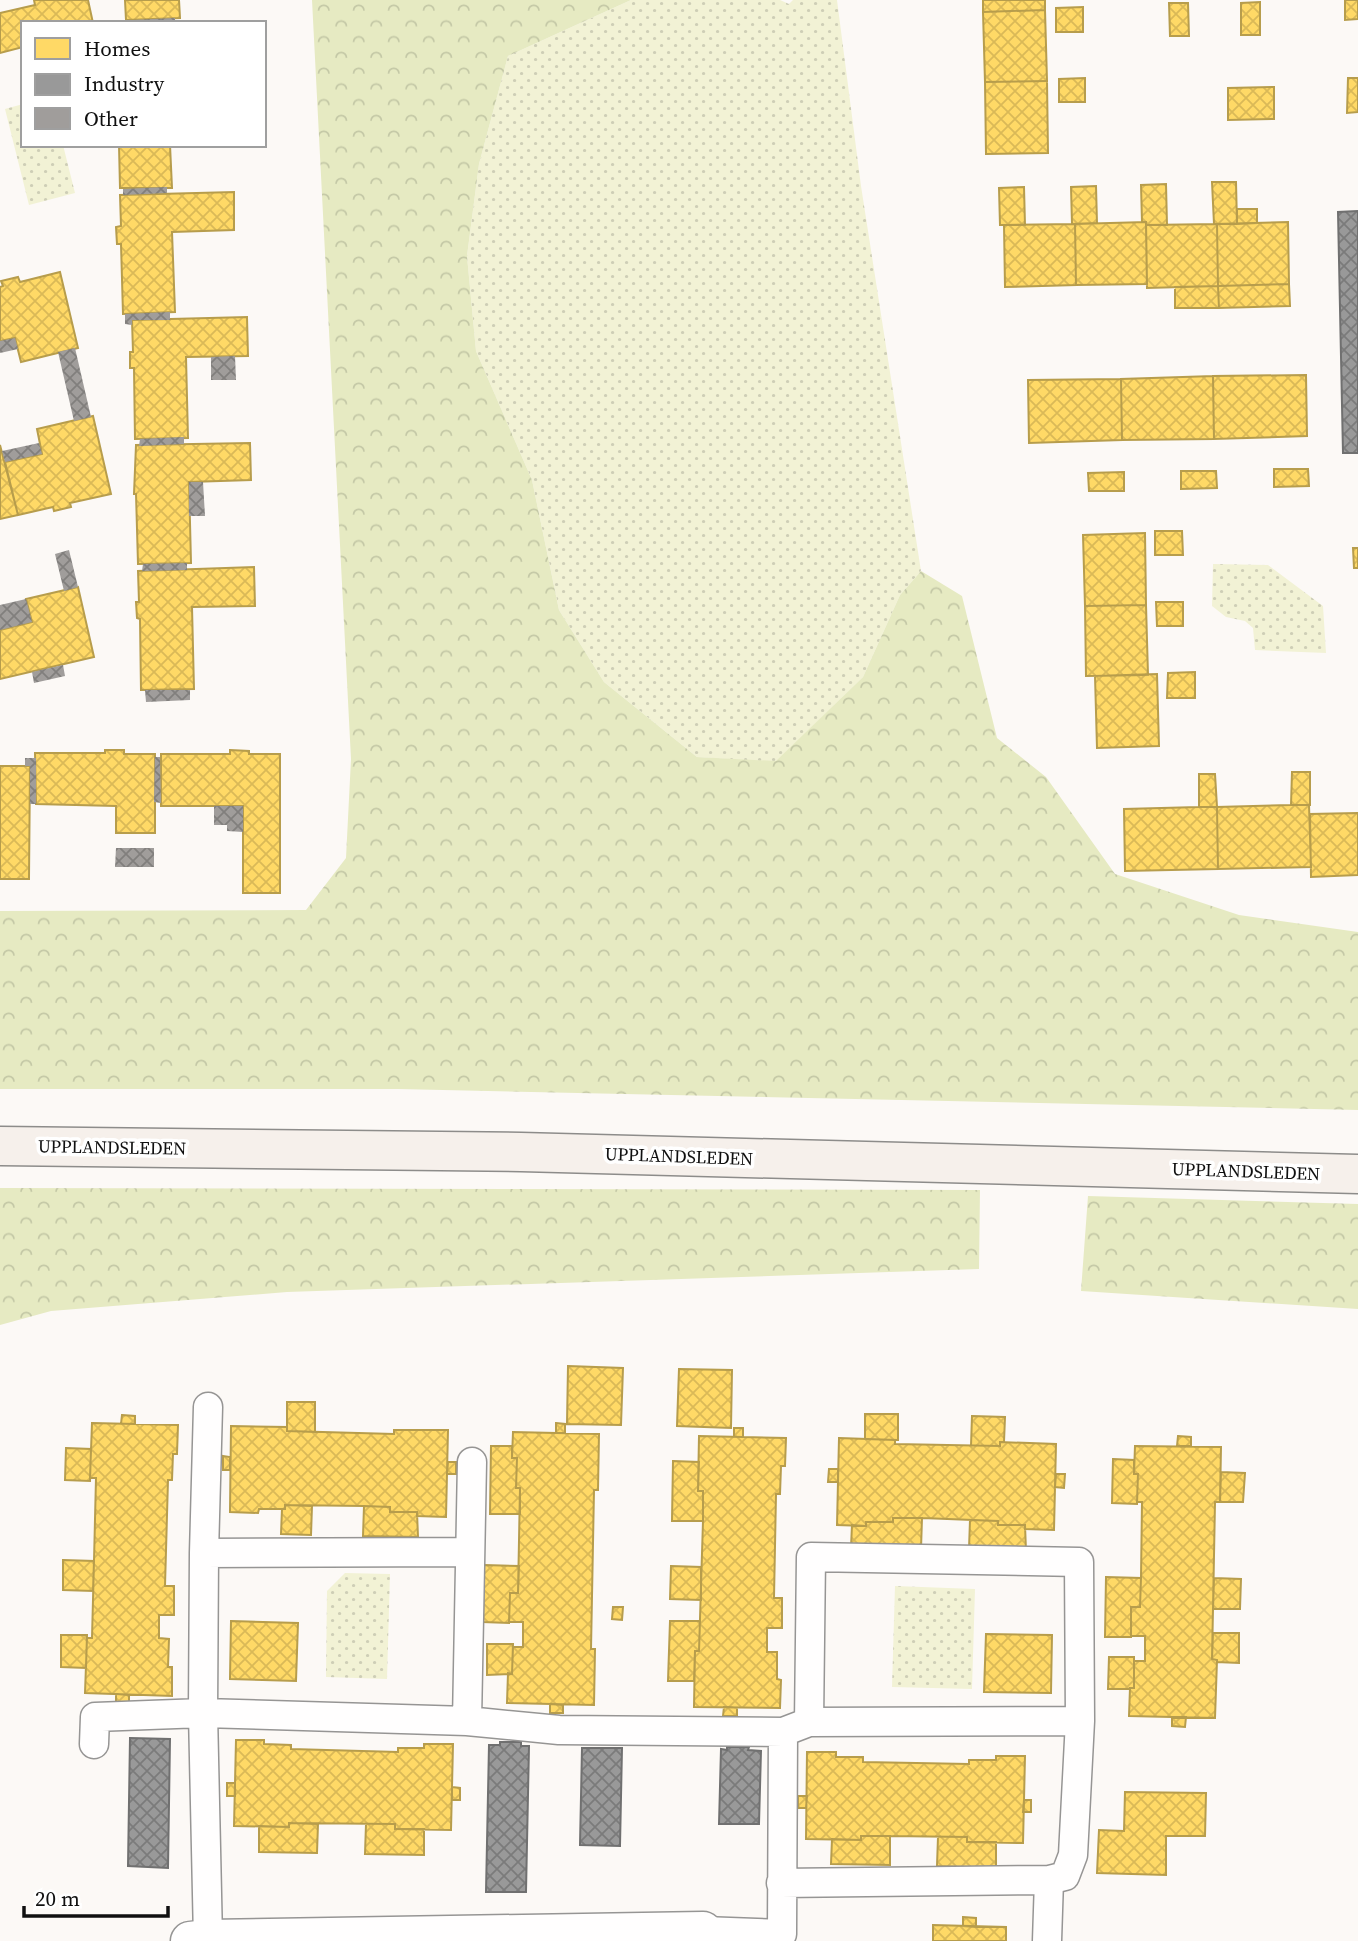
<svg xmlns="http://www.w3.org/2000/svg" width="1358" height="1941" font-family="'Source Serif 4',serif">
<style>
.green{fill:url(#green-dots)}
.forest{fill:url(#forest-crowns)}
.homes{fill:url(#homes-cross-hatch);stroke:#b79d4c;stroke-width:2}
.industry{fill:url(#industry-cross-hatch);stroke:#707070;stroke-width:2}
.building{fill:url(#building-cross-hatch)}
.lines{fill:none;stroke-linecap:round;stroke-linejoin:round}
.lane-casing{stroke:#969594;stroke-width:31}
.street-casing{stroke:#969594;stroke-width:41}
.secondary-casing{stroke:#8d8c8a;stroke-width:41}
.lane{stroke:#fffefe;stroke-width:28}
.street{stroke:#fffefe;stroke-width:38}
.secondary{stroke:#f6f0eb;stroke-width:38}
.labels{text-anchor:middle;dominant-baseline:central;stroke-width:7;stroke-linejoin:round;paint-order:stroke}
.street-label{font-size:18px;fill:#101010;stroke:#fff}
</style>
<defs>
<pattern id="green-dots" width="8" height="8" patternUnits="userSpaceOnUse" patternTransform="scale(1.75)"><rect width="8" height="8" fill="#f2f2d5"/><path d="M2 2h.1M6 6h.1" fill="none" stroke="#ceceb6" stroke-width="1.8" stroke-linecap="round"/></pattern>
<pattern id="forest-crowns" width="20" height="18" patternUnits="userSpaceOnUse" patternTransform="scale(1.75)"><rect width="20" height="18" fill="#e6eac2"/><path d="M2 6a3 3 0 1 1 6 0M12 15a3 3 0 1 1 6 0" fill="none" stroke="#c4c8a6"/></pattern>
<pattern id="homes-cross-hatch" width="8" height="8" patternUnits="userSpaceOnUse" patternTransform="scale(1.75)"><rect width="8" height="8" fill="#ffd966"/><path d="M0 0l8 8M0 8l8-8" fill="none" stroke="#dab957"/></pattern>
<pattern id="industry-cross-hatch" width="8" height="8" patternUnits="userSpaceOnUse" patternTransform="scale(1.75)"><rect width="8" height="8" fill="#999"/><path d="M0 0l8 8M0 8l8-8" fill="none" stroke="#7b7b7b"/></pattern>
<pattern id="building-cross-hatch" width="8" height="8" patternUnits="userSpaceOnUse" patternTransform="scale(1.75)"><rect width="8" height="8" fill="#a09d9b"/><path d="M0 0l8 8M0 8l8-8" fill="none" stroke="#817f7d"/></pattern>
</defs>
<rect width="100%" height="100%" fill="#fcf9f6"/>
<path class="green" d="M631,0H780L789,4L793,0H837L861,186L921,571L900,595L863,677L776,762L697,757L604,682L559,610L532,480L476,351L467,256L479,164L508,56Z
M23,104V145H63L75,193L29,205L5,109Z
M1213,564L1268,565L1323,606L1326,653L1255,650L1253,628L1245,621L1226,617L1212,606Z
M345,1573L390,1574L387,1679L326,1677L327,1591Z
M895,1586L975,1589L972,1689L892,1687Z"/>
<path class="forest" d="M312,0H631L508,56L479,164L467,256L476,351L532,480L559,610L604,682L697,757L776,761L863,677L900,595L921,571L962,596L997,738L1046,777L1115,874L1239,915L1358,932V1110L398,1089H0V911L306,910L346,858L351,759Z
M0,1188L980,1190L979,1269L287,1292L51,1311L0,1325Z
M1088,1196L1358,1204V1309L1081,1291Z"/>
<path class="homes" d="M34,0H88L93,23H23V47L0,53V13L35,5Z
M125,0H179L180,18L126,20Z
M983,0H1045V10L983,12Z
M1345,0H1358V19L1345,20Z
M1260,2V35H1241V3Z
M1169,3H1188L1189,36H1170Z
M1083,7V32H1056V8Z
M1045,10L1047,81L985,82L983,12Z
M1085,78V102H1059V79Z
M1348,78H1358V112L1347,113Z
M1047,81L1048,153L986,154L985,82Z
M1274,87V119L1228,120V88Z
M119,145H170L172,188H120Z
M1212,182H1236L1237,224H1214Z
M1166,184L1167,225H1146V222H1142L1141,185Z
M1096,186L1097,223L1072,224L1071,187Z
M1024,187L1025,225H1000L999,188Z
M234,192V230L172,232L175,312L123,314L121,244H117L116,227L121,226L120,195Z
M1237,209H1257V223L1237,224Z
M1146,222L1147,284L1076,285L1075,224Z
M1288,222L1289,284L1218,286L1217,224Z
M1075,224L1076,285L1005,287L1004,225Z
M1217,224L1218,286L1147,288L1146,225Z
M60,272L78,348L21,362L15,338L0,341V287L3,286L1,281L18,277L20,282Z
M1289,284L1290,306L1219,308L1218,286Z
M1218,286L1219,308H1175V287Z
M247,317L248,356L186,357L188,438L135,439L134,368H130V352H133L132,320Z
M1306,375L1307,436L1214,439L1213,376Z
M1213,376L1214,439L1122,440L1121,379Z
M1121,379L1122,440L1029,443L1028,380Z
M93,416L111,494L70,503L71,507L54,511L53,507L18,515L5,462L42,454L37,429Z
M250,443L251,480L189,482L191,563L138,564L136,494H134L136,445Z
M0,445L18,515L0,519Z
M1274,469H1308L1309,486L1274,487Z
M1181,471H1216L1217,488L1181,489Z
M1124,472V491H1089L1088,473Z
M1155,531H1182L1183,555H1155Z
M1145,533L1146,605L1085,606L1083,535Z
M1353,548H1358V568H1354Z
M254,567L255,606L192,607L194,689L141,690L140,619L137,618L136,602H139L138,571Z
M78,587L94,657L0,679V630L32,622L26,599Z
M1156,602H1183V626H1157Z
M1146,605L1148,675L1086,676L1085,606Z
M1195,672V698H1167L1168,673Z
M1157,674L1159,746L1097,748L1095,676Z
M105,750H124V754H155V833H116V806L36,804L35,753H105Z
M230,750L249,751V754H280V893H243V806H161V754H230Z
M0,766H30L29,879H0Z
M1292,772H1310V805H1291Z
M1199,774H1215L1217,807H1199Z
M1291,805H1309L1311,867L1218,869L1217,807Z
M1199,807H1217L1218,869L1125,871L1124,809Z
M1358,813V875L1311,877L1310,814Z
M568,1366L623,1368L621,1425L567,1424Z
M679,1369L732,1370L731,1428L677,1426Z
M287,1402H315V1432L287,1431Z
M865,1414H898V1440L865,1439Z
M122,1415L135,1416V1424H121Z
M972,1416L1005,1417L1004,1442H1000V1446H971Z
M92,1423L178,1425L177,1454H173L172,1480H168L165,1586H174V1615H159V1638L169,1639L168,1667H172V1696L85,1693L87,1638H92L94,1561L96,1478H90Z
M556,1423L565,1424V1433H556Z
M231,1426L287,1427V1431L394,1434V1430H448L446,1517L417,1516V1512H390V1507L364,1506L285,1505V1509H259L258,1513L230,1512Z
M734,1428H743V1437H734Z
M513,1432L599,1434L598,1490H594L591,1649H595L594,1705L507,1703L508,1673L512,1674L513,1647H523V1622H509L510,1593H518L520,1488H516L517,1458H512Z
M699,1436L786,1438L785,1466H781L780,1494H776L774,1598H782V1628H767V1652H777V1679L781,1680L780,1708L694,1707L695,1651H699L703,1521V1491H698Z
M1178,1436L1191,1437V1446H1177Z
M839,1438L895,1440V1444L1000,1446V1442L1056,1444L1054,1530L1025,1529V1525H998V1521L922,1518H893V1522H866V1526L837,1525Z
M491,1446H512V1458H517L516,1488H520V1514H490Z
M1135,1446L1221,1447L1220,1502H1215L1213,1609L1212,1659L1217,1660L1215,1718L1129,1716L1130,1688H1134V1661H1145V1636H1131V1607H1140L1141,1578L1142,1502H1137L1138,1474H1134Z
M66,1448L91,1449L90,1481L65,1480Z
M223,1456L230,1457V1470H223Z
M1113,1459L1134,1460V1474H1138L1137,1504L1112,1503Z
M673,1461L699,1462L698,1491H703V1521H672Z
M448,1462H456V1474H447Z
M829,1469H838V1482H828Z
M1221,1472L1245,1473L1243,1502H1220Z
M1056,1474H1065L1064,1488L1055,1487Z
M285,1505L312,1506L311,1535L281,1534L282,1509H285Z
M364,1506L390,1507V1512H417L418,1537L363,1536Z
M893,1518H922L921,1549L851,1547L852,1525L866,1526V1522H893Z
M970,1520L998,1521V1525H1025L1026,1551L969,1549Z
M63,1560L94,1561L93,1591L63,1590Z
M484,1565L519,1566L518,1593H510L509,1623L483,1622Z
M671,1566L701,1567V1600L670,1599Z
M1106,1577L1141,1578L1140,1607H1131V1637H1105Z
M1214,1578L1241,1579L1240,1609H1213Z
M613,1607H623L622,1620L612,1619Z
M231,1621L298,1623L296,1681L230,1679Z
M670,1621H700L699,1651H695L694,1681H668Z
M1213,1633H1239V1663L1217,1662V1660L1212,1659Z
M986,1634L1052,1635L1051,1693L984,1692Z
M61,1635H87L86,1668L61,1667Z
M487,1644H513L512,1674L487,1675Z
M1109,1657H1134V1688H1130V1689H1108Z
M116,1694L129,1695V1703H116Z
M550,1704L563,1705V1713H550Z
M724,1707L737,1708V1716H723Z
M1172,1717H1186L1185,1727L1172,1726Z
M236,1740H264V1744L291,1745V1749L398,1752V1748H424V1744H453L451,1830L395,1829V1824L289,1823V1827L234,1826Z
M807,1752H836V1757H863V1762L969,1764V1760H996V1756H1025L1023,1843L967,1842V1837L890,1836H861V1840L806,1839Z
M227,1783H235V1796H227Z
M452,1787L460,1788V1800H452Z
M1125,1792L1206,1793L1205,1836H1166V1875L1097,1873L1099,1830L1124,1831Z
M798,1796H807L806,1808H798Z
M1024,1800H1031V1812H1023Z
M289,1823L318,1824L317,1853L259,1852V1826L289,1827Z
M366,1824H395V1829H424V1855L365,1854Z
M861,1836H890V1865L831,1864L832,1839L861,1840Z
M938,1837H967V1842H996V1868L937,1866Z
M963,1917L976,1918V1927L963,1926Z
M933,1925L1006,1927V1941H933Z"/>
<path class="industry" d="M1358,211V453H1343L1338,212Z
M130,1738L170,1739L168,1868L128,1866Z
M500,1742H521V1746H529L526,1892H486L489,1745H500Z
M727,1747H749L748,1750L761,1751L759,1824H719L721,1749L727,1750Z
M582,1748H622L620,1846L580,1845Z"/>
<path class="building" d="M175,18V23H132V20Z
M167,187V193L123,195V189Z
M170,312V320H132V325L125,324V314Z
M15,338L18,349L0,353V341Z
M75,348L91,417L74,421L58,352Z
M235,356L236,380H211V357Z
M184,437V444L139,446L140,439Z
M39,443L42,454L5,462L2,451Z
M189,482H203L205,516H189Z
M69,550L78,587L64,591L55,554Z
M187,563V570L142,571L143,564Z
M26,599L32,622L0,630V605Z
M63,665L65,676L34,683L32,672Z
M145,690H190V700L146,702Z
M155,757H160L161,803L154,802Z
M25,758H36V804H30V766H25Z
M214,806H243V832L227,831V825H214Z
M116,848H154V867H115Z"/>
<g class="lines">
<g class="lane-casing">
<path id="lane" d="M208,1407L204,1553L203,1713L208,1939
M204,1553L470,1552
M467,1721L472,1462
M809,1722L811,1557L1079,1562L1080,1721
M94,1744L95,1717L203,1713L467,1721L559,1730L783,1732L809,1722L1080,1721L1073,1855L1065,1876L1049,1880
M781,1883L1049,1880L1047,1941
M703,1931L782,1934L783,1732"/>
</g>
<g class="street-casing">
<path id="street" d="M190,1941L208,1939L703,1931"/>
</g>
<g class="secondary-casing">
<path id="secondary" d="M0,1146L521,1152L1358,1174"/>
</g>
<use href="#lane" class="lane"/>
<use href="#street" class="street"/>
<use href="#secondary" class="secondary"/>
</g>
<g class="labels">
<g class="street-label">
<text transform="translate(112 1147) rotate(1)">UPPLANDSLEDEN</text>
<text transform="translate(679 1156) rotate(2)">UPPLANDSLEDEN</text>
<text transform="translate(1246 1171) rotate(2)">UPPLANDSLEDEN</text>
</g>
</g>
<rect x="21" y="21" width="245" height="126" fill="#ffffff" stroke="#9f9f9f" stroke-width="2"/>
<rect x="35" y="38" width="35" height="21" fill="#ffd966" stroke="#9f9f9f" stroke-width="2"/>
<text x="84" y="56" font-size="21" fill="#101010">Homes</text>
<rect x="35" y="74" width="35" height="21" fill="#999999" stroke="#9f9f9f" stroke-width="2"/>
<text x="84" y="91" font-size="21" fill="#101010">Industry</text>
<rect x="35" y="108" width="35" height="21" fill="#a09d9b" stroke="#9f9f9f" stroke-width="2"/>
<text x="84" y="126" font-size="21" fill="#101010">Other</text>
<path d="M24 1906v10h144v-10" fill="none" stroke="#101010" stroke-width="3.5"/>
<text x="35" y="1906" font-size="21" fill="#101010" stroke="#ffffff" stroke-width="5" paint-order="stroke">20 m</text>
</svg>
